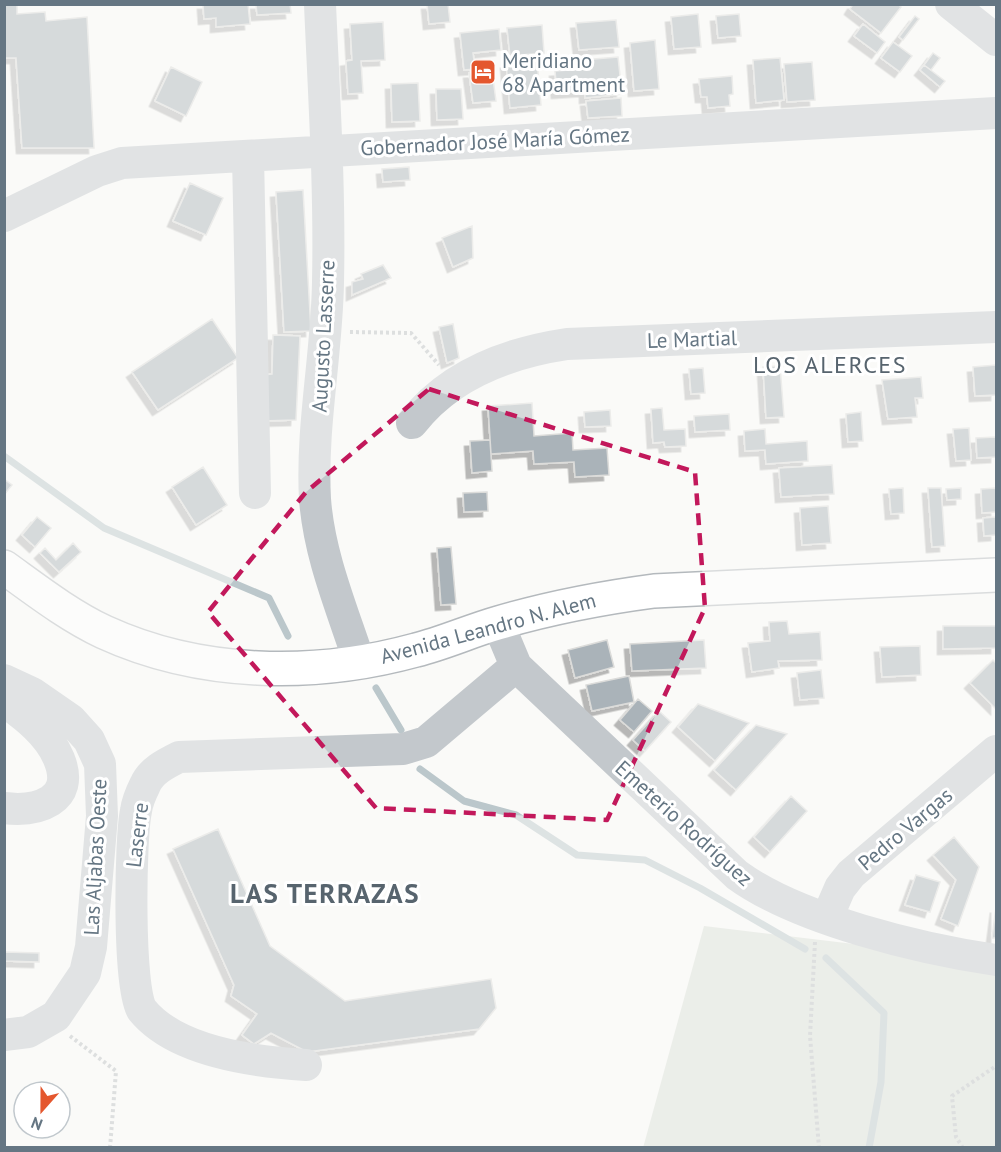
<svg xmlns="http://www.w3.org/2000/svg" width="1001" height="1152" font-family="'PT Sans',sans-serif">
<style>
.grass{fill:#dadfd7}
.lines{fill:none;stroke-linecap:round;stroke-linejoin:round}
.stream{stroke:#bbc7cb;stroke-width:7}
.building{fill:#aab3b9;stroke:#dcdcda;stroke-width:1.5;filter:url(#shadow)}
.highway-casing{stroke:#b4b9bd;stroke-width:36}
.path{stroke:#bbbfc2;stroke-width:4;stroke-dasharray:3 3;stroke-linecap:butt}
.minor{stroke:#c3c8cc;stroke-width:32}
.highway{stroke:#fff;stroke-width:33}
.marked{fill:none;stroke:#c2185b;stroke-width:4.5;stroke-dasharray:12 8;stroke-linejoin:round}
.labels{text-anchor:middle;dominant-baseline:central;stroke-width:6;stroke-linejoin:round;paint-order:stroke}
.poi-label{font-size:21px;fill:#657683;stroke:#fff;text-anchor:start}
.street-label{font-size:21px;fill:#657683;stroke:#fff}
.quarter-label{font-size:24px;letter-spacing:1.5px;fill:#57646e;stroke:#fff}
.district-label{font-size:27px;font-weight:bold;letter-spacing:1.5px;fill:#57646e;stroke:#fff}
</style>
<defs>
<filter id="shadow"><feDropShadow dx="-5.5" dy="5.5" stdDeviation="0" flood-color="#0004"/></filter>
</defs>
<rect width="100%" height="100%" fill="#fafaf8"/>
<path class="grass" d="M704,926L996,961V1147L643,1148Z"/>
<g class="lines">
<path class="stream" d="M4,456L104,528L269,598L288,636
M376,688L401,730
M420,769L464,801L516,815L577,855L645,860L700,888L805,949
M826,958L884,1013L881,1082L869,1148"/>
</g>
<path class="building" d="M4,4H17V14L45,12L46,21L87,17L94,148H22L16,58H4Z
M203,4H248L250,24L216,27V18L204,19Z
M256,4H290L291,13L257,15Z
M427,4H448L450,22L429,24Z
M853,4H898L901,7L881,33L850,9Z
M698,14L701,47L674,49L671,17Z
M739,14L741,36L718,38L716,16Z
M915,16L919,19L903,40L899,37Z
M616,20L619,47L579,50L576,23Z
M383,22L385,60L361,61L363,93L348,94L346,61L352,60L350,24Z
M863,24L885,42L877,53L854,36Z
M542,25L544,53L510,56L507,28Z
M499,29L501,50L473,53L475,69L464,70L460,33Z
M655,40L659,89L634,91L630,43Z
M893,42L912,56L900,72L881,58Z
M933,53L940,58L931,70L924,65Z
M618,57L622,94L585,98V91L557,93L555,71L583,69L582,60Z
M780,58L784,100L756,103L753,60Z
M537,61L541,105L510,108L506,63Z
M812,62L815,100L787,102L784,64Z
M924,65L945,81L940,87L920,70Z
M171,67L202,82L186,116L155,101Z
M492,71L496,101L473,103L469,73Z
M732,76L733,94L729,95L730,106L708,108L707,97H701L699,79Z
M418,83L420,121L392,122L391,84Z
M436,89H461L463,119L437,120Z
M621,98L622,116L588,118L586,101Z
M409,167L410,180L383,182L382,169Z
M190,183L223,198L206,235L173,221Z
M303,190L311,331L284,332L276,192Z
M472,226L473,258L453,267L442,238Z
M383,265L391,278L352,295V282L363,279L361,274Z
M212,319L238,358L158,410L132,372Z
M453,324L459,358L447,363L439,327Z
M273,335L300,336L296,420L261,421V375L272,374Z
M996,365V395L975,396L973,367Z
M780,366L784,417L766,418L763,367Z
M703,368L705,393L691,394L689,369Z
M921,377L923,398H915L917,417L888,419L882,380Z
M532,403L534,436L572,433L573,450L607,448L609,475L575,477L574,462L534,464L533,451L491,454L488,406Z
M662,408L664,430L685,429L686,446L665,447L664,442L653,443L651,409Z
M610,410L611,426L585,427L584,412Z
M861,412L863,441L848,442L846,414Z
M729,414L730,430L695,432L694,416Z
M969,428L971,460L956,461L953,429Z
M765,429L766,444L807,441L808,461L766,464L765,450L745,451L744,431Z
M996,437V457L977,458L976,438Z
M490,440L492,471L472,473L470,441Z
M832,465L834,494L781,497L779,468Z
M203,467L227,505L196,525L172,487Z
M4,479L12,485L4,495Z
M903,488L904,513L891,514L889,489Z
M928,488H941L945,546L932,547Z
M961,488V499L947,500L946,489Z
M996,488V512L982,513L981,489Z
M487,492L488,511L464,512L463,493Z
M828,506L831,543L802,545L800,508Z
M37,517L51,528L35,547L22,535Z
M996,517V535L984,536L983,518Z
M73,543L81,552L59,572L40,553L45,548L56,560Z
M451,547L456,604L441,605L437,548Z
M787,621L789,634L820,632L822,660L778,661L779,668L752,672L748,643L770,641L769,622Z
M943,626H996V648L943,649Z
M607,640L614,667L575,678L568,650Z
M704,640L706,668L632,671L630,644Z
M920,646L921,675L882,677L880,647Z
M993,660L996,663V709L970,683Z
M821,670L824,698L800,700L797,673Z
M629,676L634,702L592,711L586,685Z
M638,699L652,711L634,732L620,720Z
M698,704L749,723L715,761L678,727Z
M659,711L671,722L645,751L633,740Z
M756,725L787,734L736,790L714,770Z
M791,796L807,811L770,852L754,837Z
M218,829L270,946L345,1001L491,979L496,1008L479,1029L307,1052L271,1033L254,1044L242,1035L257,1014L231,996L234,985L173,849Z
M954,837L979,867L958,926L941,919L956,880L933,855Z
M916,875L940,882L930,912L905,905Z
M996,907V938H992Z
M4,952L39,953V962L4,961Z
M60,1103L67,1105L64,1123L60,1122Z"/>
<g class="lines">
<g class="highway-casing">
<path id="highway" d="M4,567C36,590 68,615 104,632C200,676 314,678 416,650C444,643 470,631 498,623C549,608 601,598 654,591L996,575"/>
</g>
<path class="path" d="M350,332L411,333L439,365
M815,942L810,1036L819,1148
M70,1036L116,1071L110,1148
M963,1148L956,1137L952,1096L996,1066"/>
<path class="minor" d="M320,4C324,97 330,189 328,282C327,354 311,427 315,499C319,555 342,609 359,661
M951,4L996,40
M248,156L255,493
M4,216L97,171L122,163L996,113
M412,423C450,374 507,353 567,344L996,327
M498,623L516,666L737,875C799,920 921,949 996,960
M4,680L32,693L71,720L89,740L100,764L102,816L91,947L85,973L56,1016L28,1032L4,1035
M4,701C25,716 49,734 59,759C76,801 37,812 4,808
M827,918L840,888L851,874L996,751
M306,1065C256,1062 176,1052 142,1010C128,992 130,838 136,811C137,803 141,793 145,785C151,771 165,764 179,757L403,749L426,742L516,666"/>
<use href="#highway" class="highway"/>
</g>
<path d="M0 0H1001V1152H0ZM429,389L695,472L705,608L607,820L376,808L208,612L306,492Z" fill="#fafaf8" fill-opacity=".55" fill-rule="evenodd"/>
<path class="marked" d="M429,389L695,472L705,608L607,820L376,808L208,612L306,492Z"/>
<defs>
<g id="hotel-square" transform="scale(1.35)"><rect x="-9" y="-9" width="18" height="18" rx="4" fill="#e4572e" stroke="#fff"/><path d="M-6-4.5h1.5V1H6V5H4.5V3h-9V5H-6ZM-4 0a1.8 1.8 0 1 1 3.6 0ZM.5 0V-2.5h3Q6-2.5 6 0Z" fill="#fff"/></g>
</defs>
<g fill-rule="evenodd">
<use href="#hotel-square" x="483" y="72"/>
</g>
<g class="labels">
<g class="poi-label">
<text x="502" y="60">Meridiano<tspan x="502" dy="24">68 Apartment</tspan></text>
</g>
<g class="street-label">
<text transform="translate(495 141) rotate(-3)">Gobernador José María Gómez</text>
<text transform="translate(323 336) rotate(-87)">Augusto Lasserre</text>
<text transform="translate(692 339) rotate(-2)">Le Martial</text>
<text transform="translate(488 628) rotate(-15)">Avenida Leandro N. Alem</text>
<text transform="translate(684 823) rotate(42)">Emeterio Rodríguez</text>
<text transform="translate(905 829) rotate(-40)">Pedro Vargas</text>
<text transform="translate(137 835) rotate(-83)">Laserre</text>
<text transform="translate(95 857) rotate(-87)">Las Aljabas Oeste</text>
</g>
<g class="quarter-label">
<text x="830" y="364">LOS ALERCES</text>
</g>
<g class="district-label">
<text x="325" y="893">LAS TERRAZAS</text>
</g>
</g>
<rect width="1001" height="1152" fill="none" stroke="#657683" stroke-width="12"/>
<g transform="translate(42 1110) rotate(201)"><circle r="28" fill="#ffffff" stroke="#c1c8cd" stroke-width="1.5"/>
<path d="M0-4.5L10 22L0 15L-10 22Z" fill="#e4572e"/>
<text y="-9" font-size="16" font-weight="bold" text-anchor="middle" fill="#657683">N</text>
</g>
</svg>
